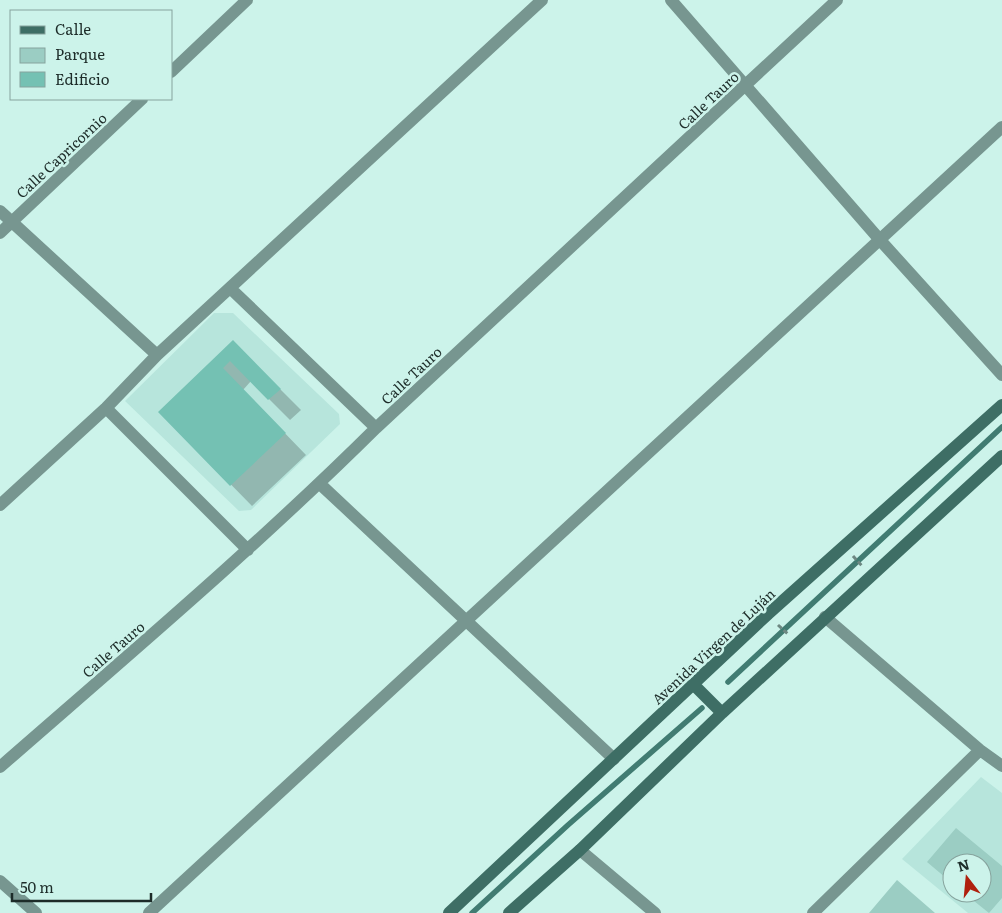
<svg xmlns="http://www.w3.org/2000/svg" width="1002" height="913" font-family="Literata,serif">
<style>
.built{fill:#b7e5dc;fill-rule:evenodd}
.green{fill:#9bcdc3}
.shadow{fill:#0003}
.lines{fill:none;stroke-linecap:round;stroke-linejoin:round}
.stream{stroke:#417c72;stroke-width:5.5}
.building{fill:#74c1b3}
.path{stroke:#6d8882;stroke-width:3;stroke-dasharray:5 2.5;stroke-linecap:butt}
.minor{stroke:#779690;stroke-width:12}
.secondary{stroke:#3e6e65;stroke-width:12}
.labels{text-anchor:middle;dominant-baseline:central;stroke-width:5;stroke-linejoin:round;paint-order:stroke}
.street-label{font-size:14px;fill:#1d2c29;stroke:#ccf3ea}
</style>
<rect width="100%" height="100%" fill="#ccf3ea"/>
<path class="built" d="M214,313H233L339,414L340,424L251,510L239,511L125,401Z
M981,777L1002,793V913H968L902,859ZM952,863H982V893H952Z"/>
<path class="green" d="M956,828L1002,866V898L989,913L964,893H982V863H952V883L927,862Z
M897,880L935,913H869Z"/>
<path class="shadow" d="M233,342L301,410L290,420L251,381L243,390L306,455L252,506L160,412Z"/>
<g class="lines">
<path class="stream" d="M728,682L1002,427
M472,913L568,825L702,708"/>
</g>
<path class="building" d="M233,340L281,389L268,400L230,361L223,368L286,433L230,486L158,412Z"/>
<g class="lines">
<path class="path" d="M853,556L862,566
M778,625L788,634"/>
<path class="minor" d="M671,0L880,240L1002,375
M171,72L247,0
M0,211L157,355
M0,233L142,99
M230,288L376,428
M106,408L248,550
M320,484L614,759
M0,505L106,408L157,355L542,0
M825,617L980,750L1002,766
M0,767C127,656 256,547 376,428L837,0
M580,850L655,913
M0,881L36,913
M149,913L1002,127
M813,913L980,750"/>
<path class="secondary" d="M693,684L722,713
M449,913L768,614L1002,405
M509,913L580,850L722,713L1002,456"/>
</g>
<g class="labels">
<g class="street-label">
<text transform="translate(708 100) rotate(-43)">Calle Tauro</text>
<text transform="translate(61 155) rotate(-43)">Calle Capricornio</text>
<text transform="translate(411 375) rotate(-43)">Calle Tauro</text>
<text transform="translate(713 646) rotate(-43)">Avenida Virgen de Luján</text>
<text transform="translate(113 649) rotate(-41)">Calle Tauro</text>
</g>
</g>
<rect x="10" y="10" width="162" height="90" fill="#ccf3ea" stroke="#86a39d"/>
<rect x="20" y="26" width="25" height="8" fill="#3e6e65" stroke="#86a39d"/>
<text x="55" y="35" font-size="15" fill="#1d2c29">Calle</text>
<rect x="20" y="48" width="25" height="15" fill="#9bcdc3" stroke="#86a39d"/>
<text x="55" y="60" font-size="15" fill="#1d2c29">Parque</text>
<rect x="20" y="72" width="25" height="15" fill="#74c1b3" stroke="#86a39d"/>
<text x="55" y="85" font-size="15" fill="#1d2c29">Edificio</text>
<g transform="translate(967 878) rotate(344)"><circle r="24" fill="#ccf3ea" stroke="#86a39d"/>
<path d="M0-4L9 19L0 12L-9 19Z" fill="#af200d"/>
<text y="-8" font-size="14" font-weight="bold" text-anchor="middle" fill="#1d2c29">N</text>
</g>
<path d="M12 893v8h139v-8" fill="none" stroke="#1d2c29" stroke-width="2.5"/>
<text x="20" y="893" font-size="15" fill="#1d2c29" stroke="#ccf3ea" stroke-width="4" paint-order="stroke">50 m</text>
</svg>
